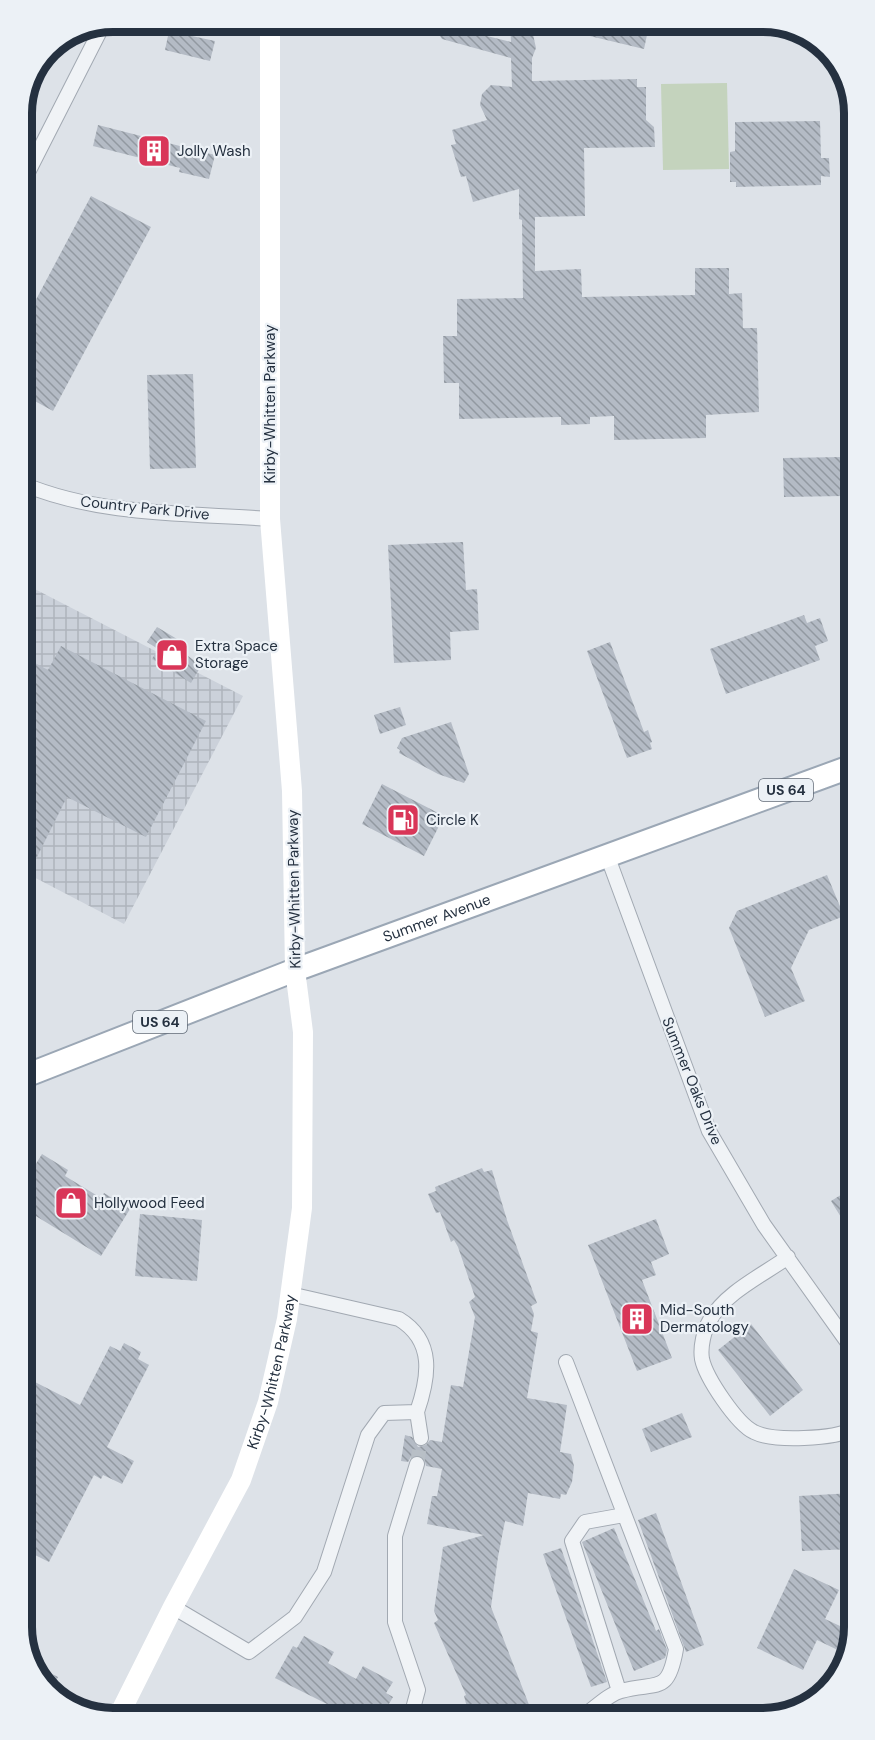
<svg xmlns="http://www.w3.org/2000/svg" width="875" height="1740" font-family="'DM Sans',sans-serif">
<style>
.industrial{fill:url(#industrial-grid)}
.garden{fill:#c4d3bd}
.building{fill:url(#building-back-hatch)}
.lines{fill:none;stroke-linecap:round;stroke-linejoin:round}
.minor-tunnel{stroke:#b8bfc6;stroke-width:14;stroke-dasharray:14 7;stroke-linecap:butt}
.minor-casing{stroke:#a2a9b2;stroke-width:16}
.primary-casing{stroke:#9ba7b5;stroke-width:26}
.minor{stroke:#f0f3f6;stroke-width:14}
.secondary{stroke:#fff;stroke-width:20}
.primary{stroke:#fff;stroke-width:22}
.labels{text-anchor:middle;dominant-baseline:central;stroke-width:4.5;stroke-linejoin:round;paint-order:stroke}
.shield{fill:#ecf1f6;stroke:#616b77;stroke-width:1.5}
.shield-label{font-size:14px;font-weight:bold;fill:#253140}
.poi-label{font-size:15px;fill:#253140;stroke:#ecf1f6;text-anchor:start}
.street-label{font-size:15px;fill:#253140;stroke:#ecf1f6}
.rim{fill:none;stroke:#253140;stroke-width:8}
</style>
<defs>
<pattern id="industrial-grid" width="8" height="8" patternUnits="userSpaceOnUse" patternTransform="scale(1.5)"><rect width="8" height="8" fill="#cbd1da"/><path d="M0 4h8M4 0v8" fill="none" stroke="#aeb4bc"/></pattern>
<pattern id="building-back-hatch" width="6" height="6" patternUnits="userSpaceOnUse" patternTransform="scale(1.5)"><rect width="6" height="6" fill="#b4bbc5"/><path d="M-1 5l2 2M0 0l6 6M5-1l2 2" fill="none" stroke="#9299a1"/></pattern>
</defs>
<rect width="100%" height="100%" fill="#dde2e8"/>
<path class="industrial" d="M23,583L243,696L124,924L24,872Z"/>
<path class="garden" d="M727,83L729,169L663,170L661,84Z"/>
<path class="building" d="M421,21H481L479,34L511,42L510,21H530L536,48L532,58V81L637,79V87H646V120L654,127L655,147L584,148L585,216L535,217V271L581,269L582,297L695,295V268H729V294L742,293L743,328H757L759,412L706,415V438L614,440V416L590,417V424L561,425V417L459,419V383H444L443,336H457V299L523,298L522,220L519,219V189L473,202L466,176L461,177L451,145L456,144L452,130L487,120L480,105L482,94L491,85L512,87L511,58L442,39L438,33L435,35Z
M549,21H650L644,49L548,26Z
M169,31L215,41L210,61L165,50Z
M820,121L821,158H829L830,177L821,176V185L736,187V182H730V152L735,151V122Z
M98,125L215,155L209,179L179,172L180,168L93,146Z
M91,196L151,227L53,411L22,394V326Z
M193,374L196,468L150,469L147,375Z
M842,457L843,496L784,497L783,458Z
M463,542L466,590L477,589L479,630L450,632L451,660L394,663L388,545Z
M804,615L807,623L820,618L828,641L815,646L820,660L726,694L710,649Z
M157,627L182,642L178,648L201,666L191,683L152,659L158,649L147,642Z
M610,642L644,732L648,730L652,742L650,743L652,749L627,758L587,651Z
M61,646L206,721L146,837L67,797L36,859L24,853V657L48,670Z
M400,707L406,725L380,734L374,715Z
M451,722L469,774L464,783L438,774L399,753L400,750L397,748L402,738Z
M382,784L444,816L424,856L362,824Z
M827,875L844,916L809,930L791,968L805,1001L765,1017L729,928L737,911Z
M42,1154L68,1170L65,1176L101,1198L104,1193L130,1209L101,1256L26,1210V1180Z
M482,1168L484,1172L492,1170L507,1220L537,1303L531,1306L534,1314L531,1331L538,1333L527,1398L567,1405L560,1452L571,1454L574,1466L572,1482L566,1495L561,1494L560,1499L528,1493L523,1526L505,1521L498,1557L491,1607L533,1715H469L464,1696L466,1695L434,1623L438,1620L434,1611L443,1547L484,1535L427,1524L432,1496H437L442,1469L426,1466L424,1458L419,1455L411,1457L408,1462L401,1461L405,1435L412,1437L418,1447L426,1445L430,1440L442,1442L451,1385L463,1387L475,1317L469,1302L475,1297L458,1247L454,1240L451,1242L440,1212L436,1213L428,1194L436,1191L435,1187Z
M852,1188V1235L831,1201Z
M140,1214L202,1220L197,1281L135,1276Z
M656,1219L669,1254L651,1262L656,1275L642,1280L672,1358L637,1371L588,1245Z
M751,1324L803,1390L770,1416L718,1350Z
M124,1343L141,1352L138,1359L149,1365L107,1447L134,1461L122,1484L103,1475L101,1479L94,1475L49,1562L27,1551V1394L33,1381L80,1405L110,1346L120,1351Z
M682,1413L692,1437L651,1452L642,1429Z
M853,1493L854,1549L802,1551L799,1496Z
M656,1513L704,1645L686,1652L638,1520Z
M614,1528L656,1631L659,1629L667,1650L665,1658L634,1671L582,1542Z
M561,1548L607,1682L591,1687L543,1554Z
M794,1569L839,1590L825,1619L853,1632L844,1653L817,1640L803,1670L757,1648Z
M304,1636L334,1652L328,1663L356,1679L363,1666L393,1682L386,1693L393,1697L382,1716H351L275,1678L293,1646L297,1648Z
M28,1662L58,1677L50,1692L41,1679Z"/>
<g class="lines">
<path class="minor-tunnel" d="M417,1464L421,1438"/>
<g class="minor-casing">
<path id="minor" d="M22,184L103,25
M23,484C99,516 188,513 270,519
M607,855L709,1131L764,1225L853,1350
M788,1257C763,1275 726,1292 710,1320C704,1330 700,1347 702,1359C706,1378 737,1424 754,1432C773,1442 835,1439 853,1429
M566,1362L676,1649C668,1696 657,1681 621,1691C609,1694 596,1707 586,1714
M417,1412L421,1438
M173,1607L249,1652L295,1617L324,1572L368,1435L384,1413L417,1412C429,1377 435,1341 399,1319L290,1294
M619,1691L572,1541L585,1522L624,1515
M411,1716L418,1690L395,1622V1536L417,1464"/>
</g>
<g class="primary-casing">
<g id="primary">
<path id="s2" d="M25,1076L295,970L850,767"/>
</g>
</g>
<use href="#minor" class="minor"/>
<path class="secondary" id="s1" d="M117,1719L173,1607L241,1480L268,1402L287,1319L302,1208L303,1032L295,970L292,791L270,519V21"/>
<use href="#primary" class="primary"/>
</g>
<defs>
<g id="building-square" transform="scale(1.725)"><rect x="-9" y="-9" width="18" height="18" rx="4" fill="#d93658" stroke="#ecf1f6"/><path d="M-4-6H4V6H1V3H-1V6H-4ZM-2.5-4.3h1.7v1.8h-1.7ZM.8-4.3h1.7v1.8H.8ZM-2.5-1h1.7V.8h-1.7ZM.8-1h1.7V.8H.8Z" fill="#fff"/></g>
<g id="shop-square" transform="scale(1.725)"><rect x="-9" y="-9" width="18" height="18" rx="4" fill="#d93658" stroke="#ecf1f6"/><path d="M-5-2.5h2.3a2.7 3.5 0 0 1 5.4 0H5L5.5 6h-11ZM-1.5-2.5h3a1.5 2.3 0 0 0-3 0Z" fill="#fff"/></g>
<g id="fuel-square" transform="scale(1.725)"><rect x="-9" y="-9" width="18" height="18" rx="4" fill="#d93658" stroke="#ecf1f6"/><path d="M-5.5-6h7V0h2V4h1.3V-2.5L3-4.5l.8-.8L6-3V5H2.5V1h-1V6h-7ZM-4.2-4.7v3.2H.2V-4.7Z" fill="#fff"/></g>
</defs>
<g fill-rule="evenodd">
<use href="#building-square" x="154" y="151"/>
<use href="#shop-square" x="172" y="655"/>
<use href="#fuel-square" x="403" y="820"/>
<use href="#shop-square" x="71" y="1203"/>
<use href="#building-square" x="637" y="1319"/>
</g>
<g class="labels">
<g class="shield">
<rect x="759" y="779" width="54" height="22" rx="4.5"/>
<rect x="133" y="1011" width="54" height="22" rx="4.5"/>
</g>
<g class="shield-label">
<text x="786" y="790">US 64</text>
<text x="160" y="1022">US 64</text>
</g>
<g class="poi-label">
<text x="177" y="151">Jolly Wash</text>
<text x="195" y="646">Extra Space<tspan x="195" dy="17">Storage</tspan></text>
<text x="426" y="820">Circle K</text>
<text x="94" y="1203">Hollywood Feed</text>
<text x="660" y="1310">Mid-South<tspan x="660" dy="17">Dermatology</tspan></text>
</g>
<g class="street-label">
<text transform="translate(270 404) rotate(-90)">Kirby-Whitten Parkway</text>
<text transform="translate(145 508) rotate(6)">Country Park Drive</text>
<text transform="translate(294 889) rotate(-91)">Kirby-Whitten Parkway</text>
<text stroke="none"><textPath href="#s2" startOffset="441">Summer Avenue</textPath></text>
<text transform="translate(692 1081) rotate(68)">Summer Oaks Drive</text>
<text stroke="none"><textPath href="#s1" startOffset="382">Kirby-Whitten Parkway</textPath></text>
</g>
</g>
<path d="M0 0H875V1740H0ZM113 32H763A81 81 0 0 1 844 113V1627A81 81 0 0 1 763 1708H113A81 81 0 0 1 32 1627V113A81 81 0 0 1 113 32Z" fill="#ecf1f6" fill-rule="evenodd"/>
<path class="rim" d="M113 32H763A81 81 0 0 1 844 113V1627A81 81 0 0 1 763 1708H113A81 81 0 0 1 32 1627V113A81 81 0 0 1 113 32Z"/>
</svg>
